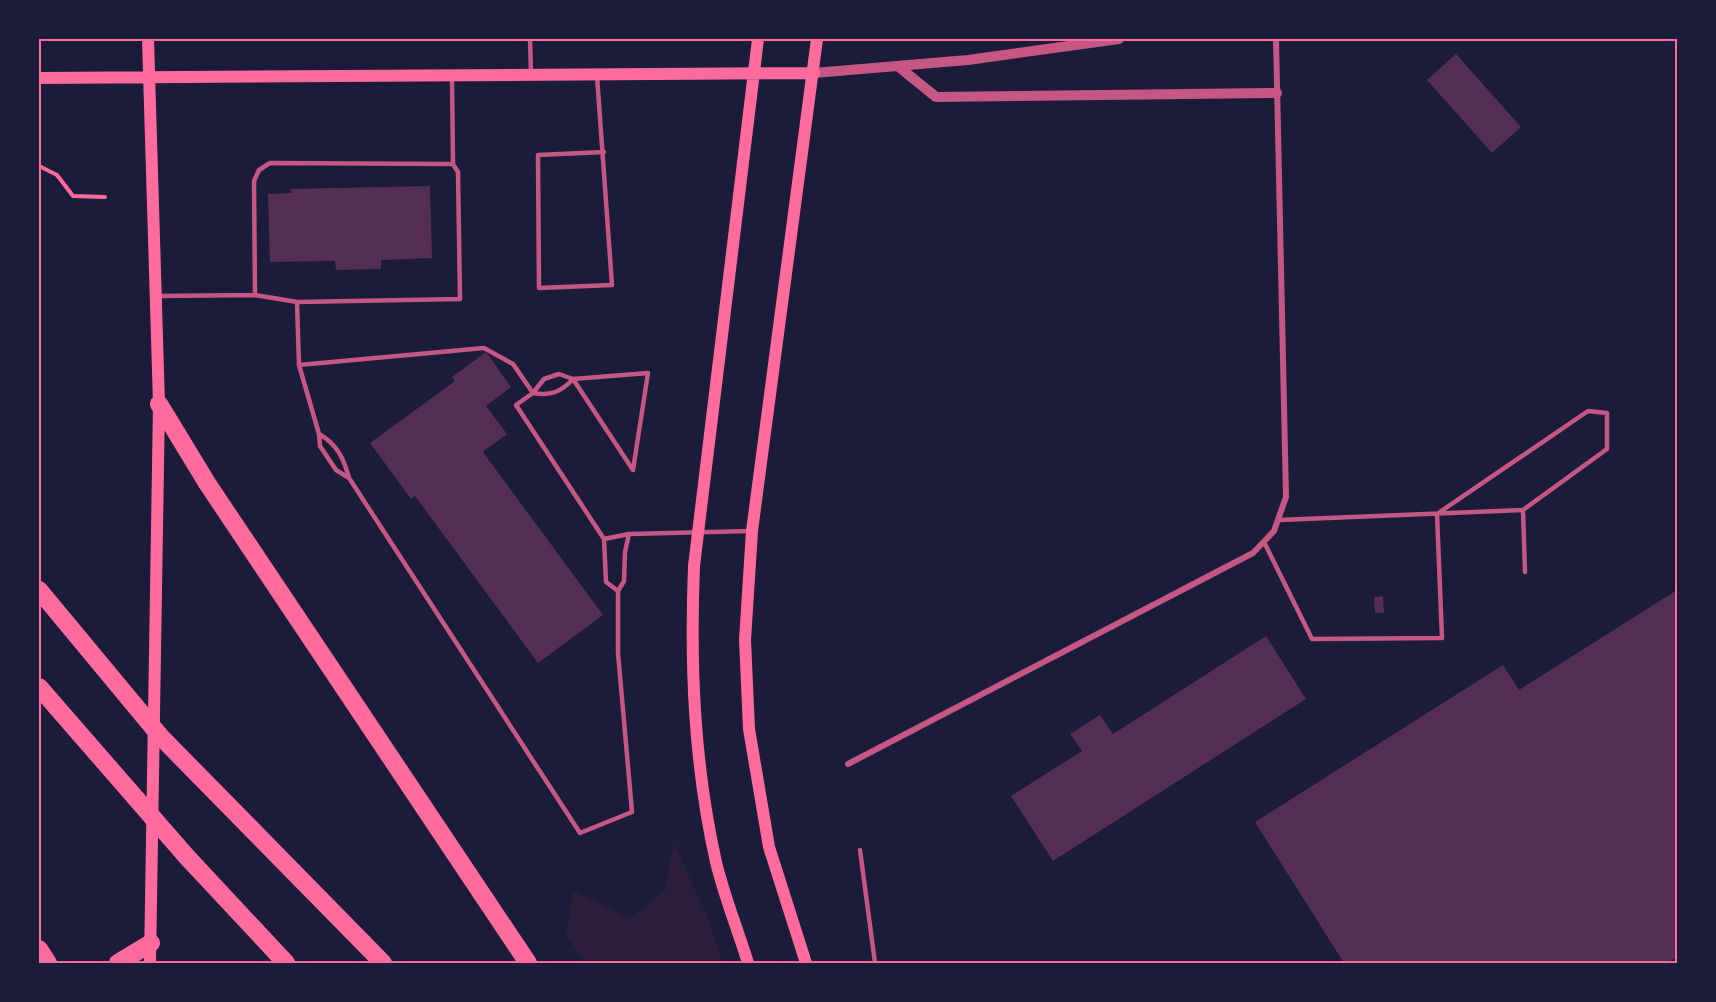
<svg xmlns="http://www.w3.org/2000/svg" width="1716" height="1002" font-family="'Fira Sans',sans-serif">
<style>
.green{fill:#2a1e3b}
.building{fill:#542f53}
.lines{fill:none;stroke-linecap:round;stroke-linejoin:round}
.path{stroke:#ff6b9d;stroke-width:4}
.service{stroke:#c65784;stroke-width:4.5}
.minor{stroke:#c65784;stroke-width:6}
.tertiary{stroke:#c65784;stroke-width:10}
.secondary{stroke:#ff6b9d;stroke-width:12}
.motorway{stroke:#ff6b9d;stroke-width:18}
.neatline{fill:none;stroke:#ff6b9d;stroke-width:2}
</style>
<rect width="100%" height="100%" fill="#1b1b3a"/>
<path class="green" d="M674,842L707,916L723,963H584L566,934L573,891L631,918L665,890Z"/>
<path class="building" d="M1456,54L1521,127L1492,153L1427,80Z
M430,186L432,258L381,260V269L336,270L335,261L270,262L268,194L291,193V189Z
M486,352L511,387L486,406L507,434L483,452L603,615L538,663L415,496L411,499L370,443L455,381L452,377Z
M1677,590V957L1667,963H1344L1255,822L1503,665L1519,690Z
M1383,596L1384,613H1375L1374,597Z
M1266,636L1306,699L1053,861L1011,796L1082,751L1070,734L1100,715L1113,734Z"/>
<g class="lines">
<path class="path" d="M39,166L57,175L73,196L105,197"/>
<path class="service" d="M530,39L531,73
M597,76L612,285L539,288L538,155L604,152
M255,295L254,181L259,170L270,163L453,164
M157,296L255,295L297,302L460,299L458,172L453,164L452,76
M297,302L299,365L319,434L320,446L336,470L349,478
M299,365L484,348L513,364L533,393C551,396 561,392 573,379
M573,379L633,470
M319,434C337,444 344,459 349,478L580,833L632,812L618,653V591L624,581L625,552L629,534
M1437,514L1588,411L1607,413V449L1523,510
M1279,520L1523,510L1525,572
M604,539L629,534L751,531
M1264,542L1312,639L1442,638L1437,514
M618,591L606,582L604,539L516,405L533,393L544,379L559,374L573,379L648,373L633,470
M860,850L875,963"/>
<path class="minor" d="M848,764L1253,553L1274,531L1286,497L1276,39"/>
<path class="tertiary" d="M899,67L936,97L1277,93
M814,73L968,60L1119,39"/>
<path class="secondary" d="M148,39L159,404L150,963
M39,78L814,73
M748,963C738,930 724,896 716,862C694,764 690,666 694,566L758,39
M806,963L769,847L749,729L745,640L752,531L817,39"/>
<path class="motorway" d="M159,404L207,483L528,963
M39,590L161,737L383,963
M39,687L187,857L286,963
M39,949L48,963
M118,963L151,943"/>
</g>
<rect width="1716" height="1002" fill="none" stroke="#1b1b3a" stroke-width="81"/>
<rect x="40" y="40" width="1636" height="922" class="neatline"/>
</svg>
